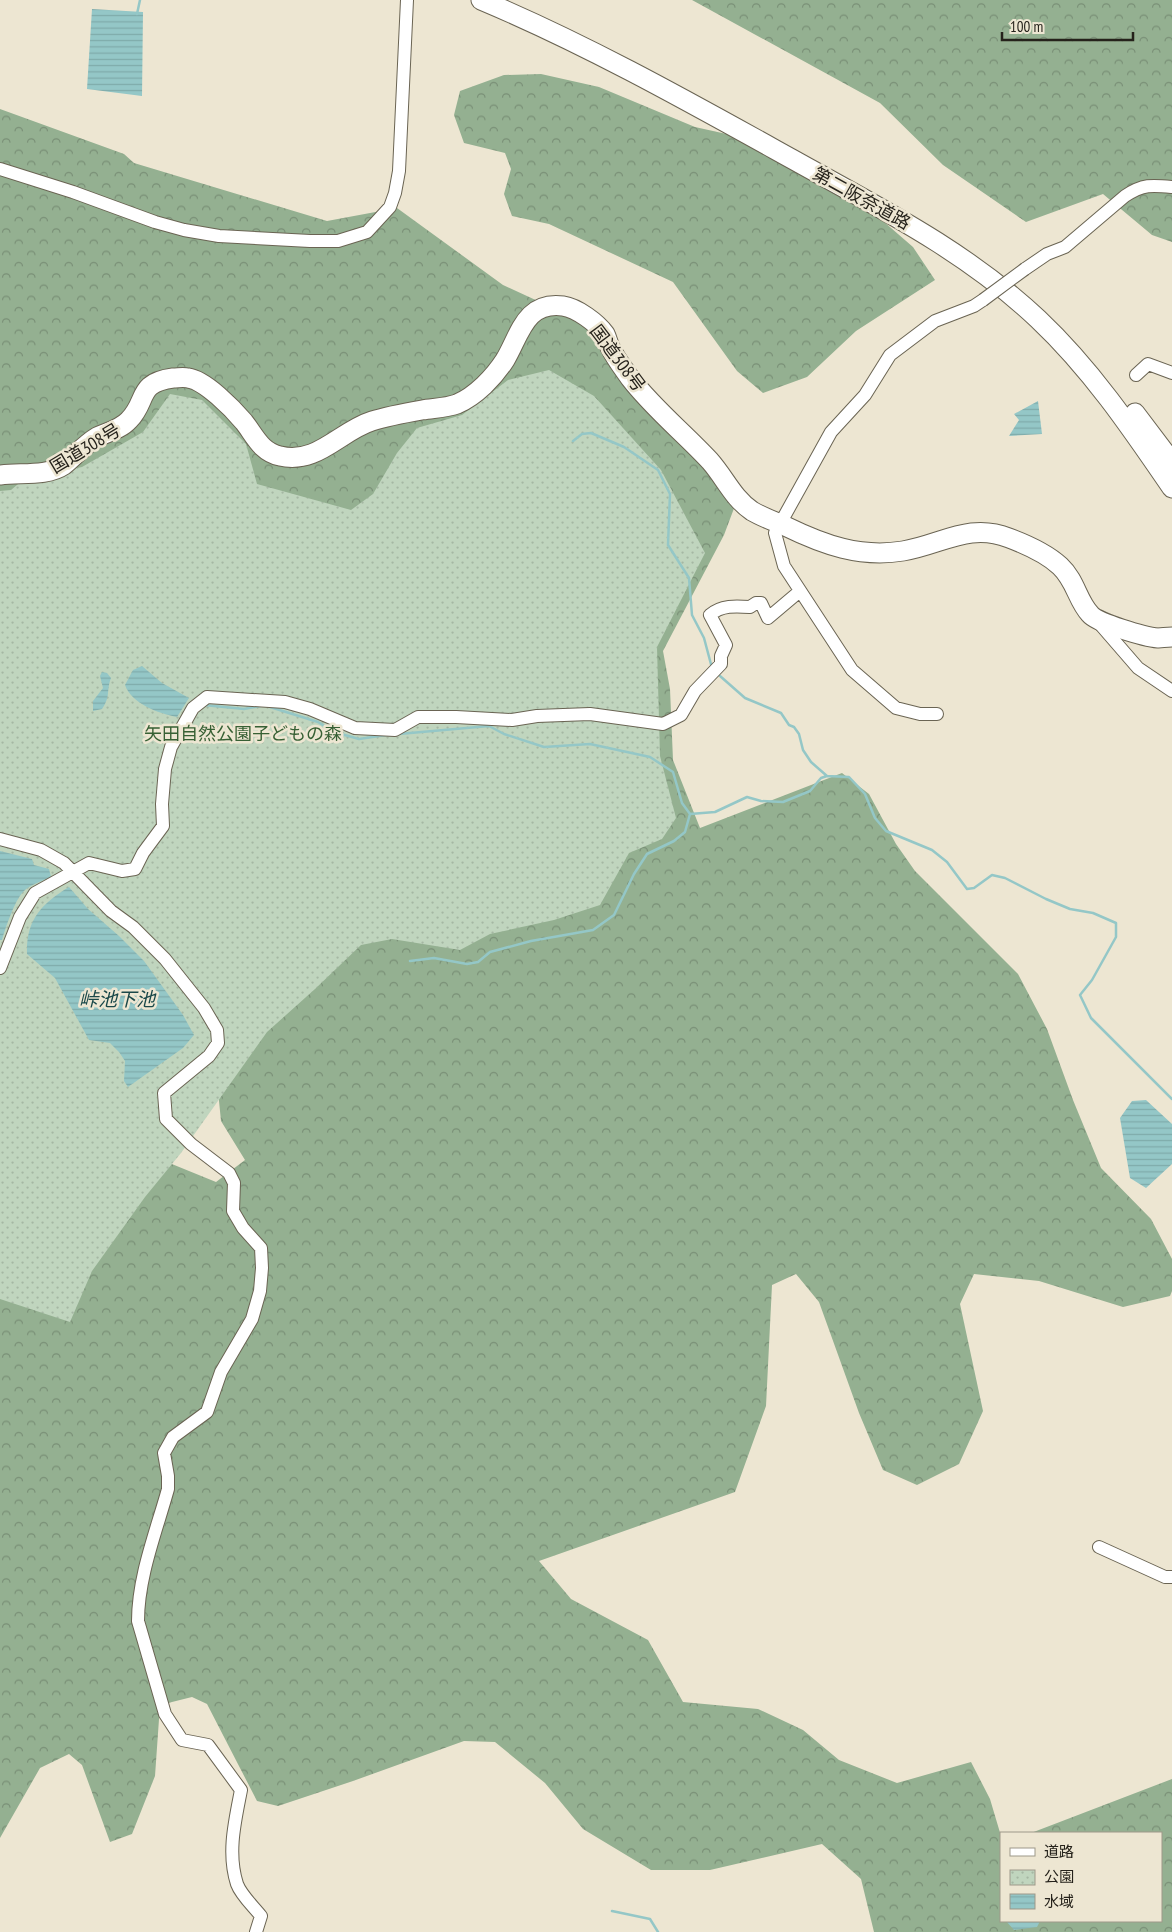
<svg xmlns="http://www.w3.org/2000/svg" width="1172" height="1932" font-family="'PT Sans Narrow','Noto Sans JP',sans-serif">
<style>
.forest{fill:url(#forest-crowns)}
.park{fill:url(#park-dots)}
.water{fill:url(#water-rules)}
.lines{fill:none;stroke-linecap:round;stroke-linejoin:round}
.stream{stroke:#94c7c7;stroke-width:2.5}
.minor-casing{stroke:#6a6453;stroke-width:14}
.highway-casing{stroke:#6a6453;stroke-width:21}
.minor{stroke:#fff;stroke-width:12}
.highway{stroke:#fff;stroke-width:19}
.minor-bridge-casing{stroke:#6a6453;stroke-width:14;stroke-linecap:butt}
.minor-bridge{stroke:#fff;stroke-width:12}
.labels{text-anchor:middle;dominant-baseline:central;stroke-width:5;stroke-linejoin:round;paint-order:stroke}
.street-label{font-size:18px;fill:#25221b;stroke:#ede6d2}
.park-label{font-size:18px;fill:#376034;stroke:#ede6d2}
.water-label{font-size:19px;font-style:italic;fill:#1a4849;stroke:#ede6d2}
</style>
<defs>
<pattern id="forest-crowns" width="20" height="18" patternUnits="userSpaceOnUse" patternTransform="scale(1.25)"><rect width="20" height="18" fill="#94b091"/><path d="M2 6a3 3 0 1 1 6 0M12 15a3 3 0 1 1 6 0" fill="none" stroke="#798f76"/></pattern>
<pattern id="park-dots" width="8" height="8" patternUnits="userSpaceOnUse" patternTransform="scale(1.25)"><rect width="8" height="8" fill="#c0d5be"/><path d="M2 2h.1M6 6h.1" fill="none" stroke="#a5b7a3" stroke-width="1.8" stroke-linecap="round"/></pattern>
<pattern id="water-rules" width="6" height="5" patternUnits="userSpaceOnUse" patternTransform="scale(1.25)"><rect width="6" height="5" fill="#94c7c7"/><path d="M0 2.5h6" fill="none" stroke="#7fabaa"/></pattern>
</defs>
<rect width="100%" height="100%" fill="#ede6d2"/>
<path class="forest" d="M692,0H1172V242L1152,235L1103,194L1026,222L943,165L880,103Z
M541,74L599,87L695,127L749,139L868,208L913,247L935,280L856,331L807,377L763,393L737,371L673,282L549,224L512,216L504,194L511,169L505,153L464,143L454,115L460,91L504,75Z
M0,109L124,154L134,163L327,221L397,208L503,285L581,321L671,414L736,503L724,535L663,651L670,689L673,760L700,828L842,773L869,794L896,844L915,871L1018,974L1047,1029L1073,1100L1101,1168L1151,1219L1172,1259V1291L1170,1296L1123,1307L1039,1281L974,1274L960,1304L983,1411L959,1464L917,1485L883,1470L859,1413L819,1302L796,1274L772,1285L766,1406L735,1492L539,1561L571,1599L648,1640L683,1702L758,1709L803,1730L839,1760L897,1783L971,1762L990,1799L1001,1836V1921H1161V1833H1031L1172,1779V1932H874L861,1879L822,1844L710,1870H651L583,1829L545,1783L495,1742L464,1741L353,1781L278,1806L257,1801L207,1704L192,1697L160,1705L155,1776L132,1834L110,1842L82,1765L69,1754L40,1768L0,1838V1166L162,1160L216,1182L245,1160L221,1121L218,1091L0,831Z"/>
<path class="park" d="M549,370L594,396L661,470L705,553L657,647L660,756L676,818L662,839L629,853L600,905L554,920L490,934L460,950L392,939L361,945L315,989L267,1032L181,1153L145,1197L92,1271L70,1322L0,1299V491L11,490L24,479L82,467L143,432L170,394L202,400L246,444L257,484L351,510L373,494L397,453L417,428L462,415L508,380Z"/>
<path class="water" d="M92,9L143,12L142,96L87,89Z
M1038,401L1042,434L1009,436L1019,420L1014,414Z
M142,666L162,683L189,698L177,717C158,713 132,704 125,685L133,670Z
M102,672L107,673L111,678C106,691 111,696 102,709L93,711V701L103,688L100,676Z
M0,851L32,859L34,865L49,869L51,877C42,881 29,885 23,892C15,900 5,929 2,940H0Z
M69,887L88,909L119,936L144,961L183,1015L194,1035L183,1048L128,1087L124,1081L125,1061L119,1052L110,1043L89,1040L55,978L27,954C26,920 41,904 69,887Z
M1146,1100L1172,1124V1164L1146,1188L1130,1178L1120,1118L1132,1101Z
M1006,1921H1040L1037,1927L1014,1930Z"/>
<g class="lines">
<path class="stream" d="M137,14L140,0
M573,441L582,434L591,433L624,447L658,470L670,494L668,545L689,578L692,615L704,638L712,668
M720,676L745,698L781,713L789,725L794,727L799,734L803,750L811,762L827,776
M204,705L244,709L260,706
M270,707L318,722L334,732L359,739L386,735
M399,734L489,726L504,734L544,747L590,744L650,757L673,772L682,803L690,814L715,812L747,797L761,801L783,802L810,791L821,778L827,776L849,777L865,794L875,818L886,831L932,850L947,862L967,889L974,888L992,875L1005,878L1046,899L1070,909L1093,913L1116,923V937L1092,980L1080,995L1091,1018L1172,1099
M410,961L434,958L467,964L478,962L490,952L531,941L593,930L614,915L634,874L647,854L674,841L685,832L690,814
M612,1911L650,1919L658,1932"/>
<g class="minor-casing">
<path id="minor" d="M0,169L73,192L155,222L184,230L219,236L310,241H338L367,232L390,207L395,193L399,171L407,0
M1025,269L1047,254L1065,247L1125,196C1143,184 1152,185 1172,187
M1136,375L1148,364L1172,373
M1099,623L1138,668L1172,691
M937,714H920L896,708L852,670L784,566L775,533L831,432L865,395L890,355L935,321L974,306L983,300
M0,839L41,850L64,863L111,911L133,927L165,959L204,1008L217,1030L218,1043L209,1056L164,1093L166,1119L191,1144L229,1173L234,1183L233,1211L243,1228L261,1248L262,1268L260,1291L252,1319L221,1372L207,1412L173,1437L164,1453L168,1476V1489C156,1532 138,1577 138,1621L165,1714L182,1740L208,1745L241,1790C235,1821 227,1853 237,1884C241,1895 253,1906 261,1916L256,1932
M0,968L20,917L35,893L89,863L122,871L135,869L143,853L163,826L162,804L165,769L171,747L193,708L207,697L285,702L310,709L355,728L395,730L418,717H456L512,720L537,716L590,714L663,724L681,715L695,691L721,664V656L726,645L710,615C721,605 736,606 750,607L756,603H761L768,618L800,591
M1099,1547L1165,1577H1172"/>
</g>
<g class="highway-casing">
<path id="highway" d="M481,0C588,45 691,103 792,159C878,207 966,251 1038,319C1091,369 1131,428 1172,488
M1135,413L1172,462
M0,475C20,472 46,477 64,465C75,456 85,444 97,437C108,432 121,429 129,420C148,401 136,383 173,378C178,378 183,377 188,378C205,380 233,409 244,422C255,436 261,452 280,456C317,465 340,431 372,421C388,416 405,413 422,410C434,408 446,408 457,404C476,396 494,377 505,360C520,335 525,301 563,306C577,308 597,323 605,334C607,338 608,343 610,347C615,358 623,368 630,378C653,408 684,433 710,461C725,478 733,498 752,511C762,517 774,521 785,526C824,545 860,558 903,551C941,545 969,522 1009,538C1025,544 1047,554 1060,566C1076,581 1077,600 1090,614C1097,623 1145,637 1158,638C1158,638 1171,637 1172,637"/>
</g>
<use href="#minor" class="minor"/>
<use href="#highway" class="highway"/>
<g class="minor-bridge-casing">
<path id="minor-bridge" d="M983,300L1025,269"/>
</g>
<use href="#minor-bridge" class="minor-bridge"/>
</g>
<g class="labels">
<g class="street-label">
<text transform="translate(862 198) rotate(29)">第二阪奈道路</text>
<text transform="translate(618 358) rotate(53)">国道308号</text>
<text transform="translate(85 448) rotate(-31)">国道308号</text>
</g>
<g class="park-label">
<text x="243" y="733">矢田自然公園子どもの森</text>
</g>
<g class="water-label">
<text x="117" y="999">峠池下池</text>
</g>
</g>
<rect x="1000" y="1832" width="162" height="90" fill="#ede6d2" stroke="#9d9889"/>
<rect x="1010" y="1848" width="25" height="8" fill="#ffffff" stroke="#9d9889"/>
<text x="1044" y="1857" font-size="15" fill="#25221b">道路</text>
<rect x="1010" y="1870" width="25" height="15" fill="url(#park-dots)" stroke="#9d9889"/>
<text x="1044" y="1882" font-size="15" fill="#25221b">公園</text>
<rect x="1010" y="1894" width="25" height="15" fill="url(#water-rules)" stroke="#9d9889"/>
<text x="1044" y="1907" font-size="15" fill="#25221b">水域</text>
<path d="M1002 32v8h131v-8" fill="none" stroke="#25221b" stroke-width="2.5"/>
<text x="1010" y="32" font-size="15" fill="#25221b" stroke="#ede6d2" stroke-width="4" paint-order="stroke">100 m</text>
</svg>
